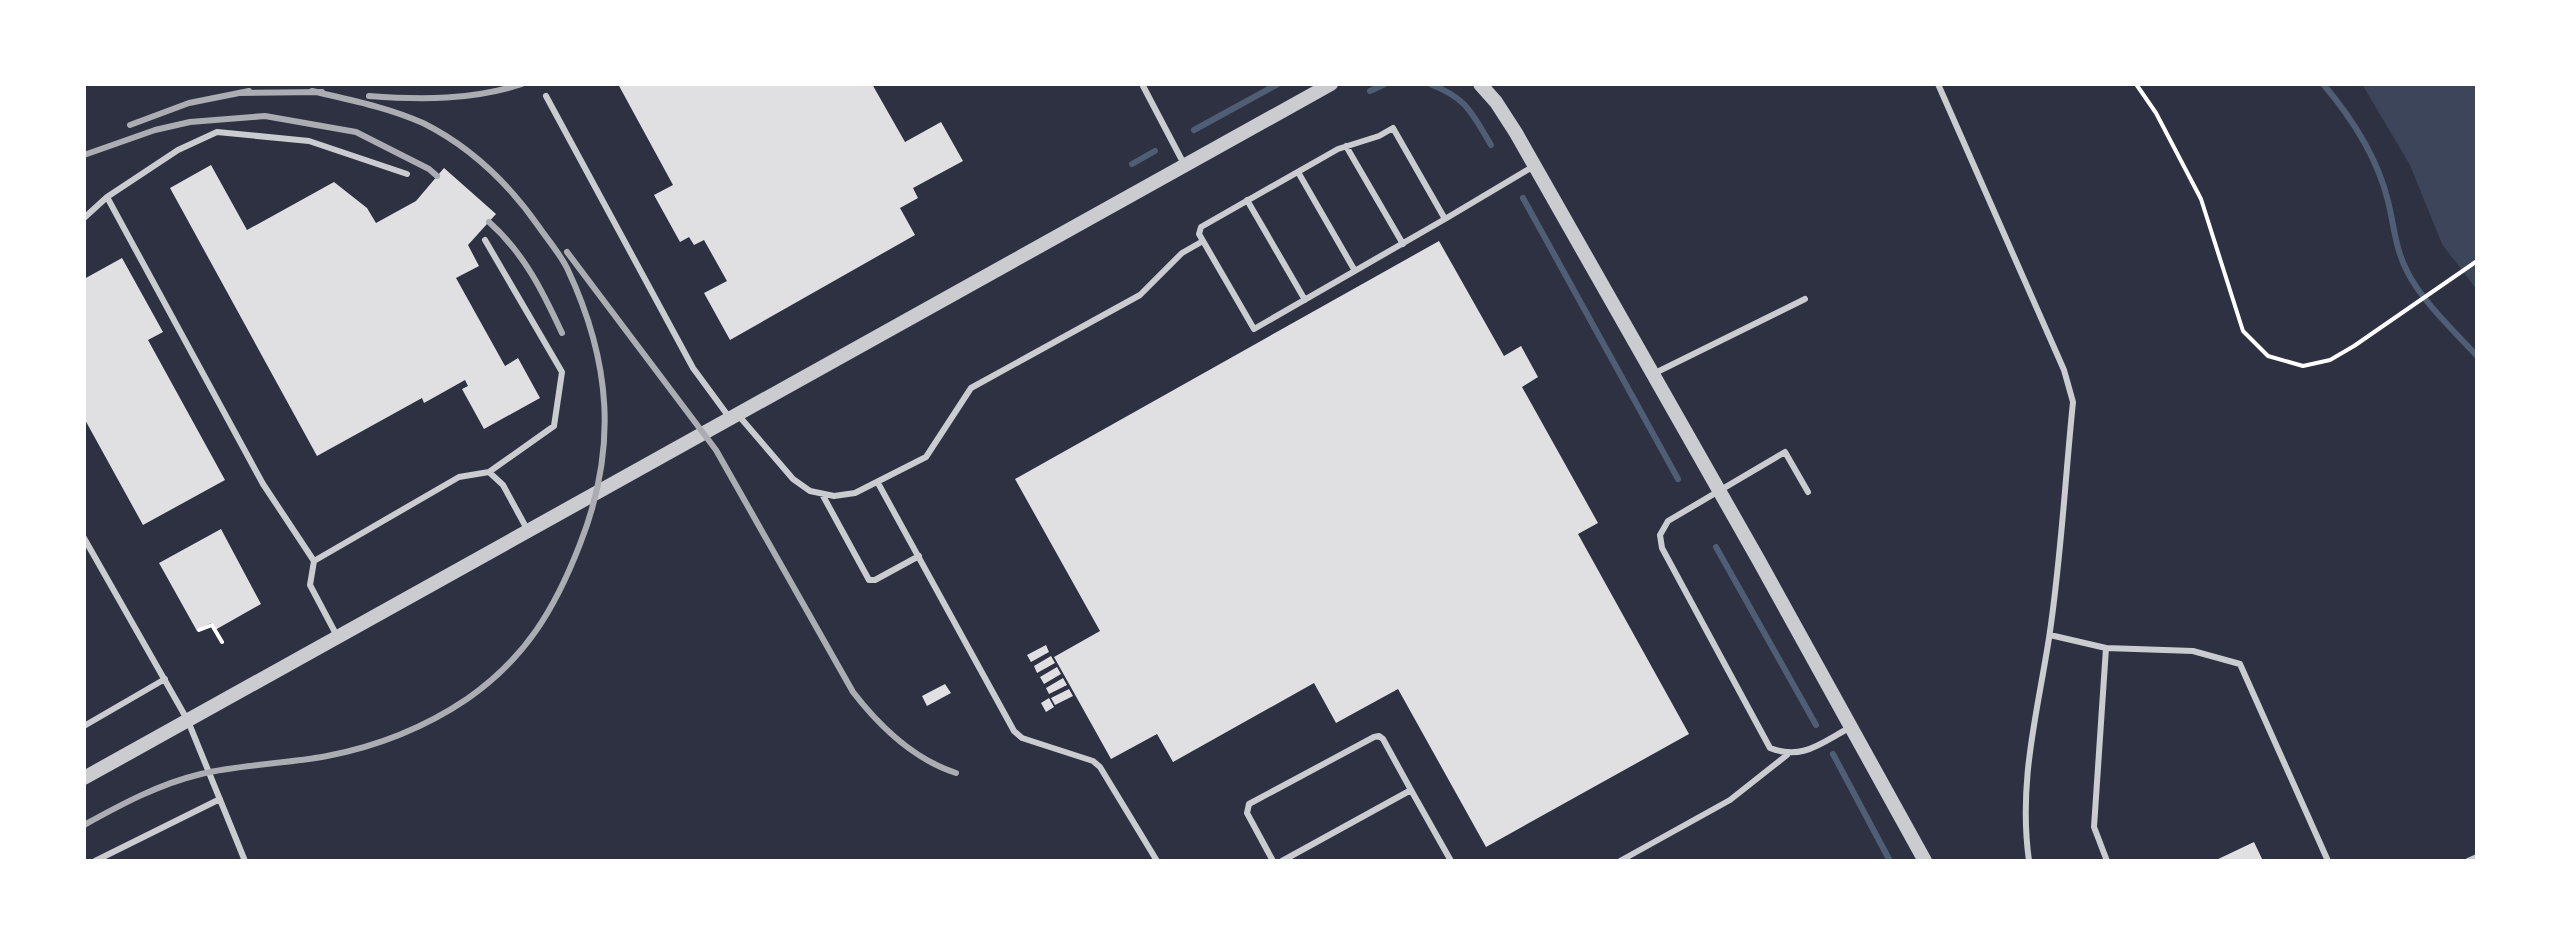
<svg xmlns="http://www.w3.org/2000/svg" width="2561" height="945" font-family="'Fira Sans',sans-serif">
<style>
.green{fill:#3c4559}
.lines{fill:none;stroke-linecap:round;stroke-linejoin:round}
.stream{stroke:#4f5d75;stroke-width:6}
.building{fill:#e0e0e3}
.path{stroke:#fff;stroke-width:4}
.service{stroke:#caccd0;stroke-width:6}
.tertiary{stroke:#caccd0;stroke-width:14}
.rail{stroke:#abadb3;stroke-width:6}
</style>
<rect width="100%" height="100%" fill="#2d3142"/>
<path class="green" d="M2362,84H2477V290L2442,244L2410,165Z"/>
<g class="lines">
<path class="stream" d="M1430,84C1468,99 1471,112 1491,145
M2323,84C2352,118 2377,156 2388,201C2394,225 2395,248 2407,271C2420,299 2456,333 2477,356
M1370,91L1385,84
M1194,130L1278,84
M1132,164L1155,151
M1523,198L1678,479
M1716,547L1816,725
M1833,754L1890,861"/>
</g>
<path class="building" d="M618,84H872L905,142L941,122L963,161L913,188L918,198L900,208L915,235L730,340L704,293L727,281L704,240L694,245L689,237L680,242L654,195L673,185Z
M211,165L247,230L334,182L367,208L376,223L416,201L444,168L496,214L468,245L479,266L456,278L505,366L518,358L540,398L484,429L462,389L468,386L465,380L424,403L422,398L317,456L170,188Z
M1439,241L1504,356L1521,346L1538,377L1522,387L1598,523L1578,534L1689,734L1486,847L1398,689L1336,723L1314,683L1173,762L1157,734L1111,759L1054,657L1100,631L1015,479Z
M122,258L163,332L148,340L225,480L143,525L84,418V279Z
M221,529L261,604L215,630L211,623L197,631L159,563Z
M1046,645L1049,652L1031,662L1027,655Z
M1051,656L1055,663L1037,673L1034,666Z
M1057,667L1061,674L1044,684L1040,677Z
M1063,678L1067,685L1049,694L1046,688Z
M945,684L951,693L927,706L922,696Z
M1069,689L1073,696L1055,705L1051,698Z
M1049,698L1054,707L1046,712L1041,703Z
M2254,842L2263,861H2214Z"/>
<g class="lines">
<path class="path" d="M2136,84L2156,113L2201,199L2243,331L2268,356L2303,366L2330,360L2354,346L2477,261
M199,630L212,625L222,642"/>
<path class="service" d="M1142,84L1185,166
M1938,84L2064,370L2073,402C2065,480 2061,560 2049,638C2037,715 2018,782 2029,861
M546,96L693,368L729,417
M1346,146L1403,244
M1298,172L1355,271
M1247,200L1305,300
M84,218L107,197
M1445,219L1254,329L1199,234L1201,227L1338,149L1379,136L1393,128L1445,219L1534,166
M485,240L562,372L554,426L489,472
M1653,374L1805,299
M739,416L793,479L810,491L834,496L855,493L926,457L971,388L1140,295L1182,253L1203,241
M878,483L1014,731L1022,738L1093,761L1100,767L1157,861
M1808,492L1785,452L1668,521L1660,535L1662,548L1770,748C1803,761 1822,742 1851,727
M822,494L869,580H875L919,556
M84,538L188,721L245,861
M314,561L263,484L107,197L178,150L217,132L309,141L407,174
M2050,635L2106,648
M337,636L310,585L314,561L459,477L489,472L503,485L527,529
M84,726L165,679
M95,861L220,799
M1273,861L1247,813L1249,804L1374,737L1379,736L1383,739L1411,790
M1282,861L1411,790L1451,861
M1620,861L1730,800L1787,755
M2107,861L2094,827L2106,648L2193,651L2240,664L2328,861
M2468,861L2477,857"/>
<path class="tertiary" d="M1480,84L1496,102L1516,133L1758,559L1925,861
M84,778L1331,84"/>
<path class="rail" d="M238,93L322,92
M369,96C422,100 472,100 522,84
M130,125L189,103L249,91
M84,155L155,130L190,122L265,116L356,132L429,169L437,176
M489,222C524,253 543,292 562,333
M567,252L716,450L853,692C880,727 913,759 956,773
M84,825C122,804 159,784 201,774C242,764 286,764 327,756C379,746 424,728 467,699C525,659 555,609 580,544C618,448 611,361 567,268C560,254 548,240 539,227C509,184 471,147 423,123C387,107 350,100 312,91"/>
</g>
<rect width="2561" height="945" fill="none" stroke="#ffffff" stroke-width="172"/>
</svg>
